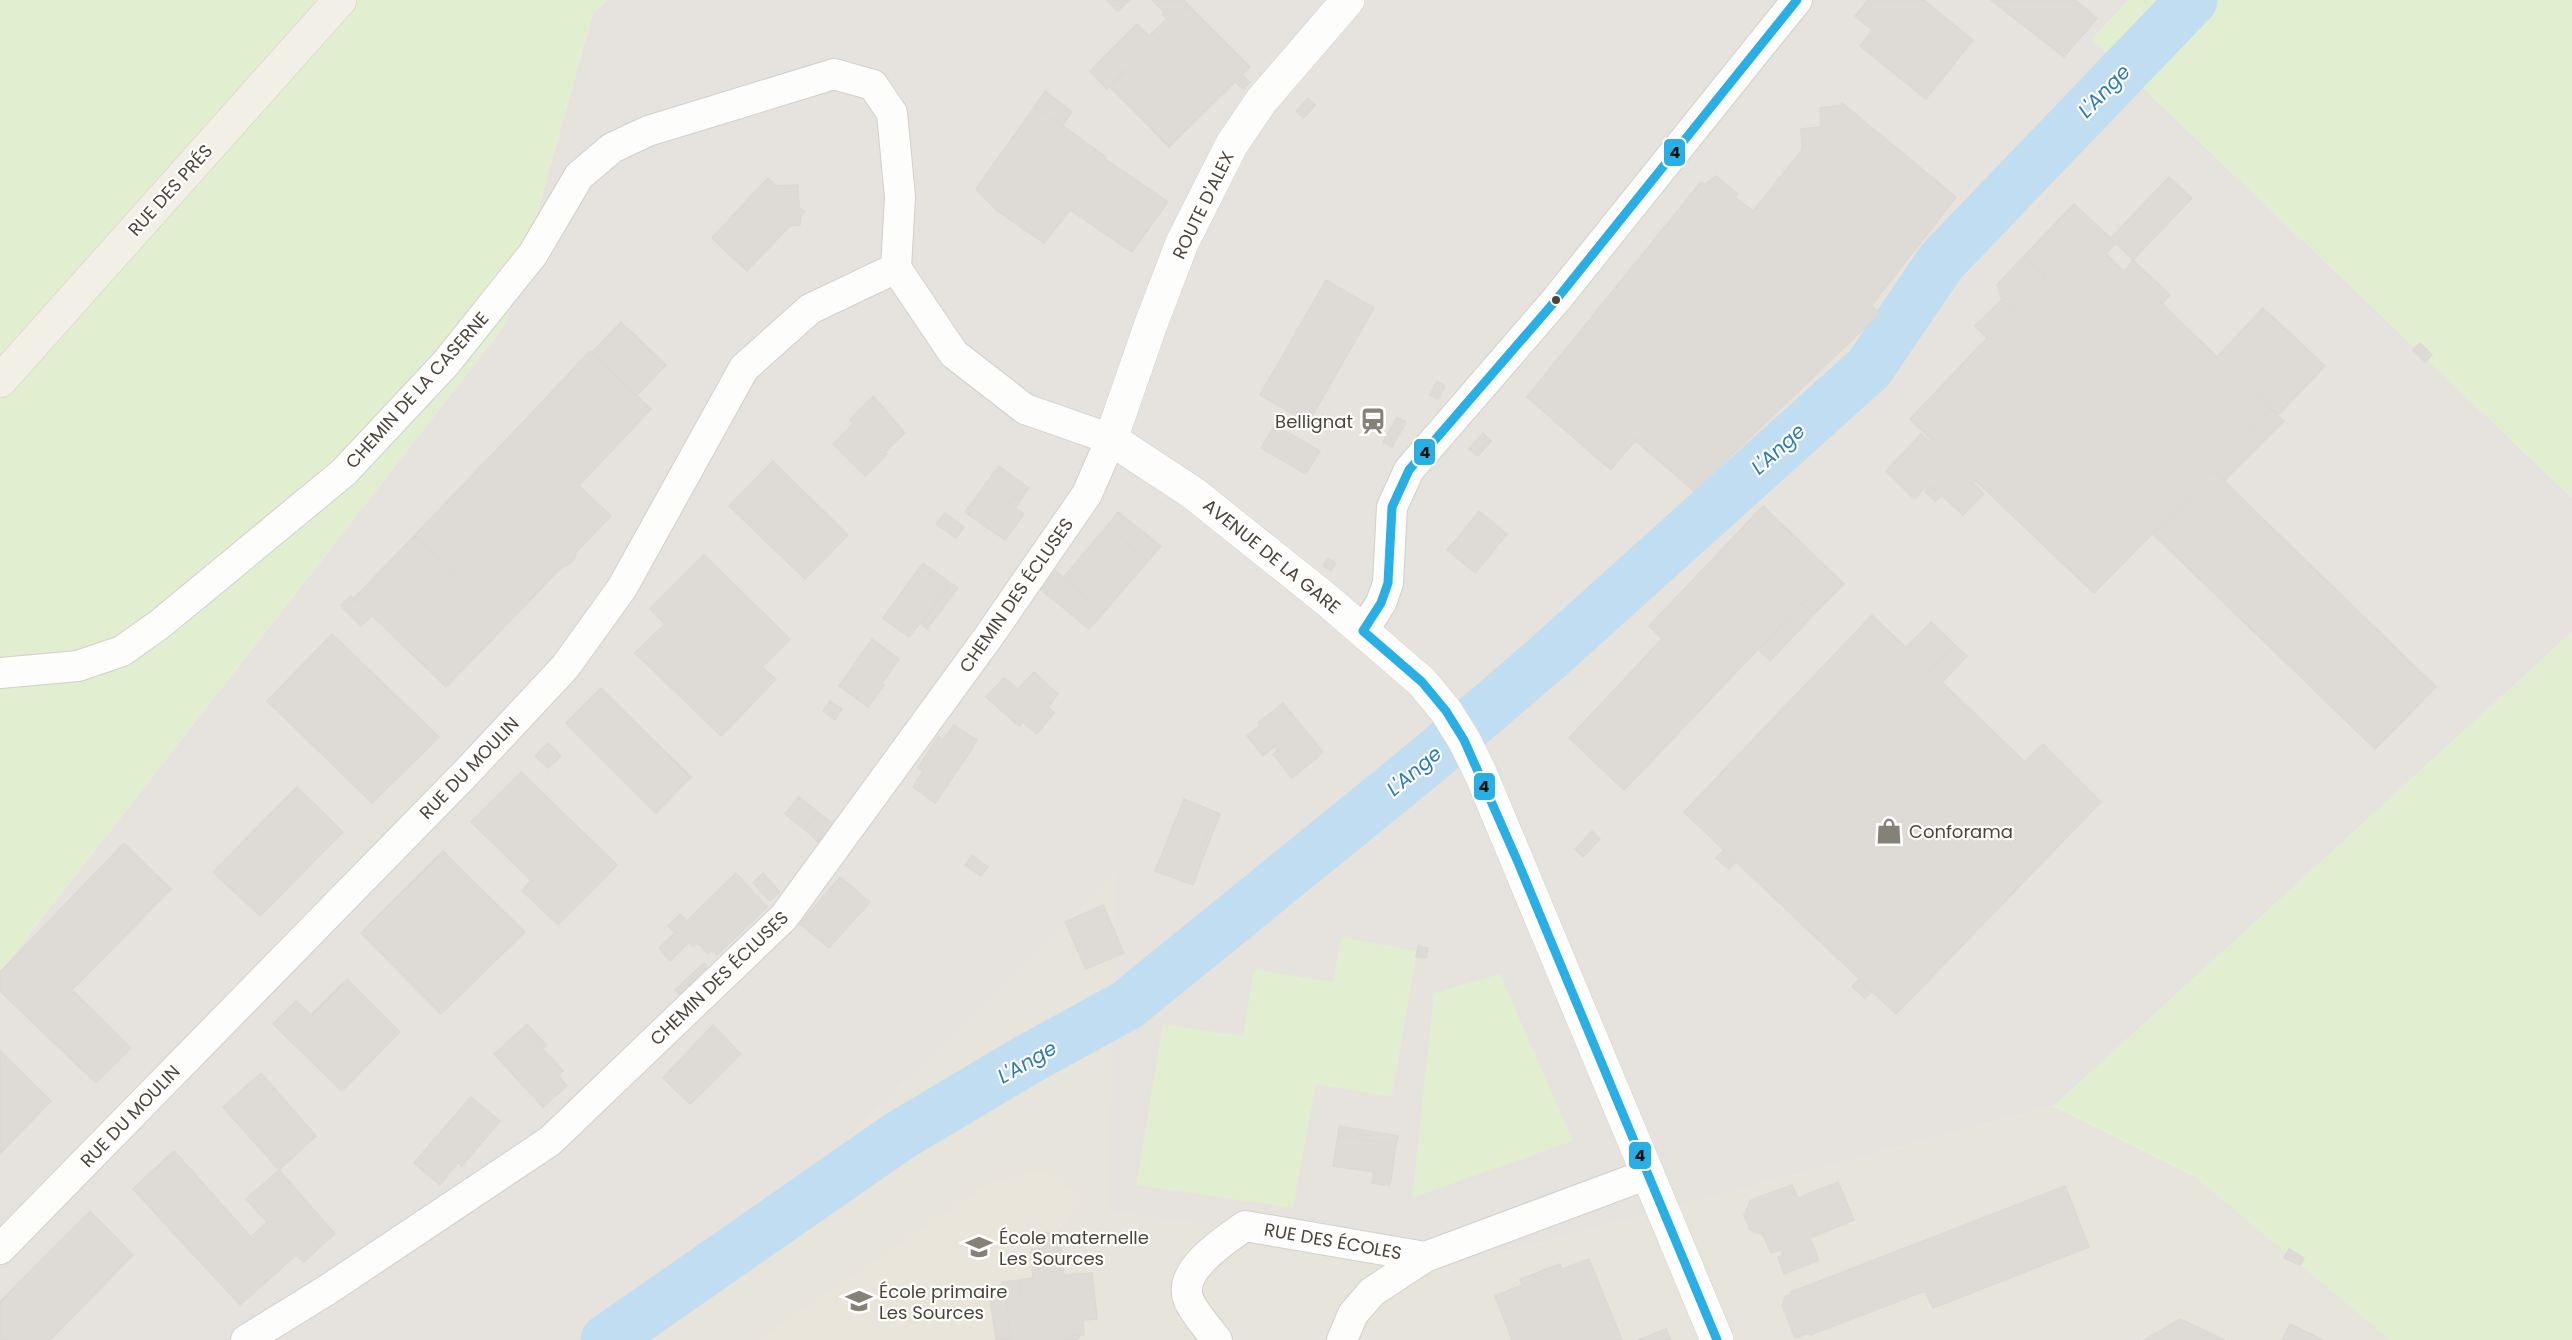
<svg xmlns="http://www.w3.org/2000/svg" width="2572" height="1340" font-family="Poppins,sans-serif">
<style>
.residential{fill:#e7e4dc}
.industrial{fill:#e6e2de}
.education{fill:#eae5da}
.green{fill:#e1eecf}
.parking{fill:#e6e3df}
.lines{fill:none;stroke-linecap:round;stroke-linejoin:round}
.river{stroke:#c0ddf1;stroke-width:51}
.building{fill:#dedbd6;stroke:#dcd9d4;stroke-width:1.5}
.minor-casing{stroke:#d2d0cb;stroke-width:32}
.tertiary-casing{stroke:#d2d0cb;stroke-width:34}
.primary-casing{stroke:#d6cebb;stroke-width:34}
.minor{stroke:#fdfdfc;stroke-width:30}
.tertiary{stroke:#fdfdfc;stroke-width:33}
.primary{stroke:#f2efe6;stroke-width:33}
.bus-1-casing{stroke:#fff;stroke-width:14}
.bus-1{stroke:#2aafe4;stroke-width:9}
.bus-dot{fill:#4b4439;stroke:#fff;stroke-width:2}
.labels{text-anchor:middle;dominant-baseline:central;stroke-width:4.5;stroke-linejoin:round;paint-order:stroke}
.street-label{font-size:18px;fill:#4b4439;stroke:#fff}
.poi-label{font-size:18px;fill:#4b4439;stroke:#fff;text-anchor:start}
.water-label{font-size:20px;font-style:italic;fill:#2e7ab2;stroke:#fff}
.line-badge{stroke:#fff;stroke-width:2}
.pale-badge-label{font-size:16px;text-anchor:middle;font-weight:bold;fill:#111}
</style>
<rect width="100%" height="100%" fill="#f4f2ee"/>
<path class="residential" d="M1116,873L1109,1211L1464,1263L2054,1106L2196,1177L2391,1340H647Z"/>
<path class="industrial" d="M607,0H2129L2092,39L2572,498V632L2054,1106L1464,1263L1108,1211L1115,874L647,1340H0V972L506,324L593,13Z"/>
<path class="education" d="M1042,1169L1083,1197L1059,1232L1064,1275L1092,1273L1097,1319L1083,1320L1084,1335L1077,1340H758L993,1181Z"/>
<path class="green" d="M0,0H607L593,13L506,324L0,972Z
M2129,0H2572V498L2092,39Z
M2572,632V1340H2391L2196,1177L2054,1106Z
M1341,937L1417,951L1392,1097L1316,1084L1293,1208L1136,1185L1163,1024L1243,1036L1254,969L1333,982Z
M1500,974L1573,1141L1412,1198L1434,993Z"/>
<path class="parking" d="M1588,84L1662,138L1535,293L1495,269Z
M1490,279L1525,300L1462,375L1441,361Z"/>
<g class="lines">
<path class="river" d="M606,1340L899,1136L1025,1061L1127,1005L1421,766L1547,658L1869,368L1941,262L2192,0"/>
</g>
<path class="building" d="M1107,0H1130L1118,11Z
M1152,0H1184L1190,7L1107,89L1090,71L1137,24L1149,36L1167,19L1162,14L1164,12Z
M1868,0H1924L1973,40L1926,99L1860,46L1872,30L1855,16Z
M1991,0H2075L2097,18L2064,57Z
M1190,7L1250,67L1169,147L1110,87Z
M1242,75L1250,82L1243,89L1235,82Z
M1045,91L1072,112L1062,126L1035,106Z
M1308,98L1315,105L1304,118L1296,111Z
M1842,103L1956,197L1871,306L1880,313L1694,491L1630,436L1605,465L1527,397L1701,182L1705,184L1716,176L1738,194L1735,197L1753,211L1802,150L1801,129L1821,127L1820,108L1840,106Z
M1035,106L1106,157L1105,159L1168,202L1132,252L1070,210L1044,243L996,210L976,189Z
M2169,177L2192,198L2133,260L2111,238Z
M768,178L777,186L798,185L799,208L805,211L801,216L800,225L790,226L747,271L712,238Z
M2074,204L2116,243L2106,254L2064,214Z
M2064,214L2124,271L2126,269L2272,410L2250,431L2262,443L2224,481L2214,471L2094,593L1976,481L1973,483L1984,494L1963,515L1929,484L1914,499L1886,471L1921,434L1933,444L1934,442L1910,419L1987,338L1975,326L2002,300L2013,311L2046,277L2024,256Z
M2024,256L2046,277L2013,311L2002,300L1997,285Z
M2133,260L2170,295L2162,304L2126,269Z
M1326,280L1374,308L1308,423L1260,395Z
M2263,308L2325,366L2278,415L2217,357Z
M621,322L666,365L636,396L591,353Z
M2420,343L2432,355L2425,362L2413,350Z
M590,351L651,409L587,477L526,419Z
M1437,381L1445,386L1438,399L1430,395Z
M873,396L905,433L885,452L887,454L865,476L833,444L853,424L850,420Z
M2272,410L2284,421L2262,443L2250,431Z
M1397,417L1406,422L1392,447L1383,442Z
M526,419L587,477L579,486L611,516L576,552L575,558L569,564L562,567L508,623L415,535Z
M1275,425L1320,451L1306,474L1261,448Z
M1483,433L1491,441L1478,456L1469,449Z
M1630,436L1636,440L1611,469L1605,465Z
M773,461L848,535L805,579L729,506Z
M999,466L1023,484L1009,503L1024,514L1005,540L965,512Z
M2214,471L2436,687L2375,749L2153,534Z
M1023,484L1029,488L1015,508L1009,503Z
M1930,486L1940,497L1935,501L1925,492Z
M1763,506L1844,584L1814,614L1802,603L1624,790L1569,738L1662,639L1649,626Z
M1479,511L1507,534L1475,573L1451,553L1459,543L1456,540Z
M1118,512L1161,546L1148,561L1107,526Z
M945,513L964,527L956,538L936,524Z
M1107,526L1148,561L1104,612L1063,578Z
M415,535L508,623L446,687L354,598Z
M1456,540L1459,543L1451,553L1447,550Z
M704,555L790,639L762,667L776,679L735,722L650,638L665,624L650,609Z
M1328,558L1336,563L1331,571L1323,566Z
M1045,562L1104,612L1089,629L1032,582Z
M923,563L934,571L931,574L920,567Z
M920,567L931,574L934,571L947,580L943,584L949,587L909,637L883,618Z
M947,580L958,588L927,629L921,624L949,587L943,584Z
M351,596L372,616L361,626L341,606Z
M1802,603L1814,614L1770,661L1759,650Z
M1872,615L2025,762L2043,744L2101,802L1896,1014L1684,812Z
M1931,622L1955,645L1930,670L1906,648Z
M332,634L439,737L372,803L267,701Z
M650,638L735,722L721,736L635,653Z
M872,639L899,659L882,683L884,685L868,707L839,686Z
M1955,645L1967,656L1942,682L1930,670Z
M1034,672L1058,694L1048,707L1054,713L1037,734L1023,722L1019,726L986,697L1004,678L1018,689Z
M601,688L691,777L656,813L566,723Z
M830,701L842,709L835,720L823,711Z
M1283,703L1313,740L1307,743L1318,757L1292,778L1273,754L1278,750L1275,746L1263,756L1247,736L1260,726L1258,723Z
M954,725L973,738L962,754L967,756L935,803L913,787L923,771L918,768L938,737L943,740Z
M973,738L977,740L967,756L962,754Z
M1313,740L1323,752L1318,757L1307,743Z
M548,743L561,756L548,768L535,756Z
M521,772L617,865L558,925L522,891L531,880L471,822Z
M297,787L343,832L260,916L213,872Z
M799,797L818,812L804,829L785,814Z
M1184,799L1220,814L1215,827L1211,826L1199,853L1204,855L1193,885L1155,871Z
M818,812L833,824L818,842L804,829Z
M1211,826L1215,827L1204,855L1199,853Z
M1592,831L1600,839L1583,857L1575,849Z
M124,843L171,889L72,990L131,1048L96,1083L0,991V972Z
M1724,850L1736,862L1729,869L1716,858Z
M443,851L525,932L441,1014L361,933Z
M972,855L988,867L981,876L965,865Z
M736,873L767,907L717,955L712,950L708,953L697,943L694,947L689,942L678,953L666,941L675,933L668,926L680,914L687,921Z
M763,873L780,892L770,901L753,883Z
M840,877L870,902L829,948L800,924Z
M1103,905L1124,953L1086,969L1065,922Z
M666,941L678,953L670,961L659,948Z
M1418,946L1428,948L1426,958L1416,957Z
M704,963L712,973L702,982L693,973Z
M693,973L702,982L684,999L675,990Z
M347,979L400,1032L342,1091L273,1024L296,1001L311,1015Z
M1859,979L1873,991L1865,998L1852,987Z
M527,1024L547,1046L543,1049L523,1028Z
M713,1025L741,1054L690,1104L663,1078Z
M523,1028L563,1071L558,1075L567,1086L543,1107L494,1054Z
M0,1051L51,1101L0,1154Z
M261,1073L316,1136L279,1170L223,1107Z
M471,1097L500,1121L462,1166L458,1163L450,1172L425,1150Z
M1339,1126L1398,1136L1396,1145L1338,1135Z
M1338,1135L1396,1145L1390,1186L1372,1183L1374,1172L1333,1166Z
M425,1150L450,1172L440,1185L414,1163Z
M174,1151L251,1237L267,1222L246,1199L263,1184L320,1247L304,1262L296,1255L240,1305L133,1189Z
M279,1170L335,1234L320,1247L263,1184Z
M1838,1182L1854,1220L1810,1238L1819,1260L1784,1274L1778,1257L1783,1255L1781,1250L1771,1253L1763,1235L1750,1230L1744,1215L1751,1200L1792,1185L1798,1198Z
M2065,1186L2089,1247L1933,1308L1925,1291L1810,1335L1809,1333L1795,1338L1782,1305L1786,1296L1792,1294L1791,1292Z
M90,1211L133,1255L50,1340H0V1302Z
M1059,1232L1064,1275L1092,1273L1097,1319L1083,1320L1084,1335H1071L1067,1340H998L1010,1338L1006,1296L1020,1295L1019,1280L1033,1278L1031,1249L1044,1248L1043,1233Z
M2289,1249L2304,1258L2300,1265L2284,1258Z
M1589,1259L1622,1340H1512L1495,1296L1522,1285L1520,1279L1534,1274L1535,1278L1547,1273L1546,1269L1560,1264L1562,1269Z
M1546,1269L1547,1273L1535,1278L1534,1274Z
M1019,1280L1020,1295L1006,1296L1010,1338L996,1340L990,1298L1003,1282Z
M2180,1319L2225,1340H2144Z
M2290,1324L2323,1340H2282Z
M1666,1329L1671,1340H1638Z
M1082,1334L1077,1340H1067L1071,1335Z"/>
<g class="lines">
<g class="minor-casing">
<path id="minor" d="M1363,631L1381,603L1388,583L1392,507L1409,470L1556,300L1797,0
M0,673L78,666L122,651L160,624L344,472L446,363L533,254L579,176L612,148L648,131L834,74L873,85L892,113L900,197L896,268L954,354L1025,409L1111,439L1087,494L989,636L784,917L550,1141L327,1290L246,1340
M0,1249L466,773L565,667L622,588L744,368L810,309L896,268
M1217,1340C1208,1328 1195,1314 1189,1301C1176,1271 1224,1241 1245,1226L1425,1257
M1342,1340L1353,1314L1372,1292L1425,1257L1648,1174"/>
</g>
<g class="tertiary-casing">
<path id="tertiary" d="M1348,0L1262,100L1232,144L1182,243L1151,324L1111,439L1193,493L1327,600L1422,682L1446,711L1464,740L1480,772L1717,1340"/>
</g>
<g class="primary-casing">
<path id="primary" d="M0,381L340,0"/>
</g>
<use href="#minor" class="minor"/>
<use href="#tertiary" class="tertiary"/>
<use href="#primary" class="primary"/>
<g class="bus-1-casing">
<path id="bus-1" d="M1363,631L1422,682L1446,711L1464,740L1517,860L1717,1340
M1363,631L1381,603L1388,583L1392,507L1409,470L1556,300L1797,0"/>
</g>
<use href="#bus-1" class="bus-1"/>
</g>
<defs>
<g id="station-bare" transform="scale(2.07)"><path d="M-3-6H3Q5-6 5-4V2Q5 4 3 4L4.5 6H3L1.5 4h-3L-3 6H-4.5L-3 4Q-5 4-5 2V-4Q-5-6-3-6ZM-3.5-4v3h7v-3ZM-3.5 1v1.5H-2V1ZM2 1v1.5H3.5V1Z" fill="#868178" stroke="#fff" stroke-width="2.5" paint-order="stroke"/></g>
<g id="shop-bare" transform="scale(2.07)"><path d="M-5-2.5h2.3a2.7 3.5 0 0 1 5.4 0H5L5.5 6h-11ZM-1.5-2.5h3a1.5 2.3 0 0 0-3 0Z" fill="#868178" stroke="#fff" stroke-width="2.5" paint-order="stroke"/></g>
<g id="school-bare" transform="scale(2.07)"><path d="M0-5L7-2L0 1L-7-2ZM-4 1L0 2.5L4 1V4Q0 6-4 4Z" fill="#868178" stroke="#fff" stroke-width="2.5" paint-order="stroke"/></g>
</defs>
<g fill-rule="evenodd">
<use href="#station-bare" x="1373" y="421"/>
<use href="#shop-bare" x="1889" y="831"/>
<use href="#school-bare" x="979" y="1247"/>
<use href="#school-bare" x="859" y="1301"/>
</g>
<circle class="bus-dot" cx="1556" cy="300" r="5"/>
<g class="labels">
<g class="street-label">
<text transform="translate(170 190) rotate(-48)">RUE DES PRÉS</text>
<text transform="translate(1203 205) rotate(-64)">ROUTE D'ALEX</text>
<text transform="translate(417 390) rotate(-48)">CHEMIN DE LA CASERNE</text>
<text transform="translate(1272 556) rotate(39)">AVENUE DE LA GARE</text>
<text transform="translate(1016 595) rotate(-55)">CHEMIN DES ÉCLUSES</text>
<text transform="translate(469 768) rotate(-46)">RUE DU MOULIN</text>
<text transform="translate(719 978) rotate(-44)">CHEMIN DES ÉCLUSES</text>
<text transform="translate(130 1116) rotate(-46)">RUE DU MOULIN</text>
<text transform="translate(1333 1241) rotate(10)">RUE DES ÉCOLES</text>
</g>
<g class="poi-label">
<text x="1353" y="421" text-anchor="end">Bellignat</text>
<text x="1909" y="831">Conforama</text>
<text x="999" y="1237">École maternelle<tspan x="999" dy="21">Les Sources</tspan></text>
<text x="879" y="1291">École primaire<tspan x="879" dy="21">Les Sources</tspan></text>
</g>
<g class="water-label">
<text transform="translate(2104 91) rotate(-46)">L'Ange</text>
<text transform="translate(1778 449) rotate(-42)">L'Ange</text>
<text transform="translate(1414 771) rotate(-40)">L'Ange</text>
<text transform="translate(1027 1062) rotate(-30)">L'Ange</text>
</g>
</g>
<g class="line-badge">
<rect x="1663" y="138" width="23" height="29" rx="6" fill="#2aafe4"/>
<rect x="1413" y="438" width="23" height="28" rx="6" fill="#2aafe4"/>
<rect x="1473" y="772" width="23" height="29" rx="6" fill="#2aafe4"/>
<rect x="1628" y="1141" width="24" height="29" rx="6" fill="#2aafe4"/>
</g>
<g class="pale-badge-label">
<text x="1675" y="158">4</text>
<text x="1425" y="458">4</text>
<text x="1484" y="792">4</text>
<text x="1640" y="1161">4</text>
</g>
</svg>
